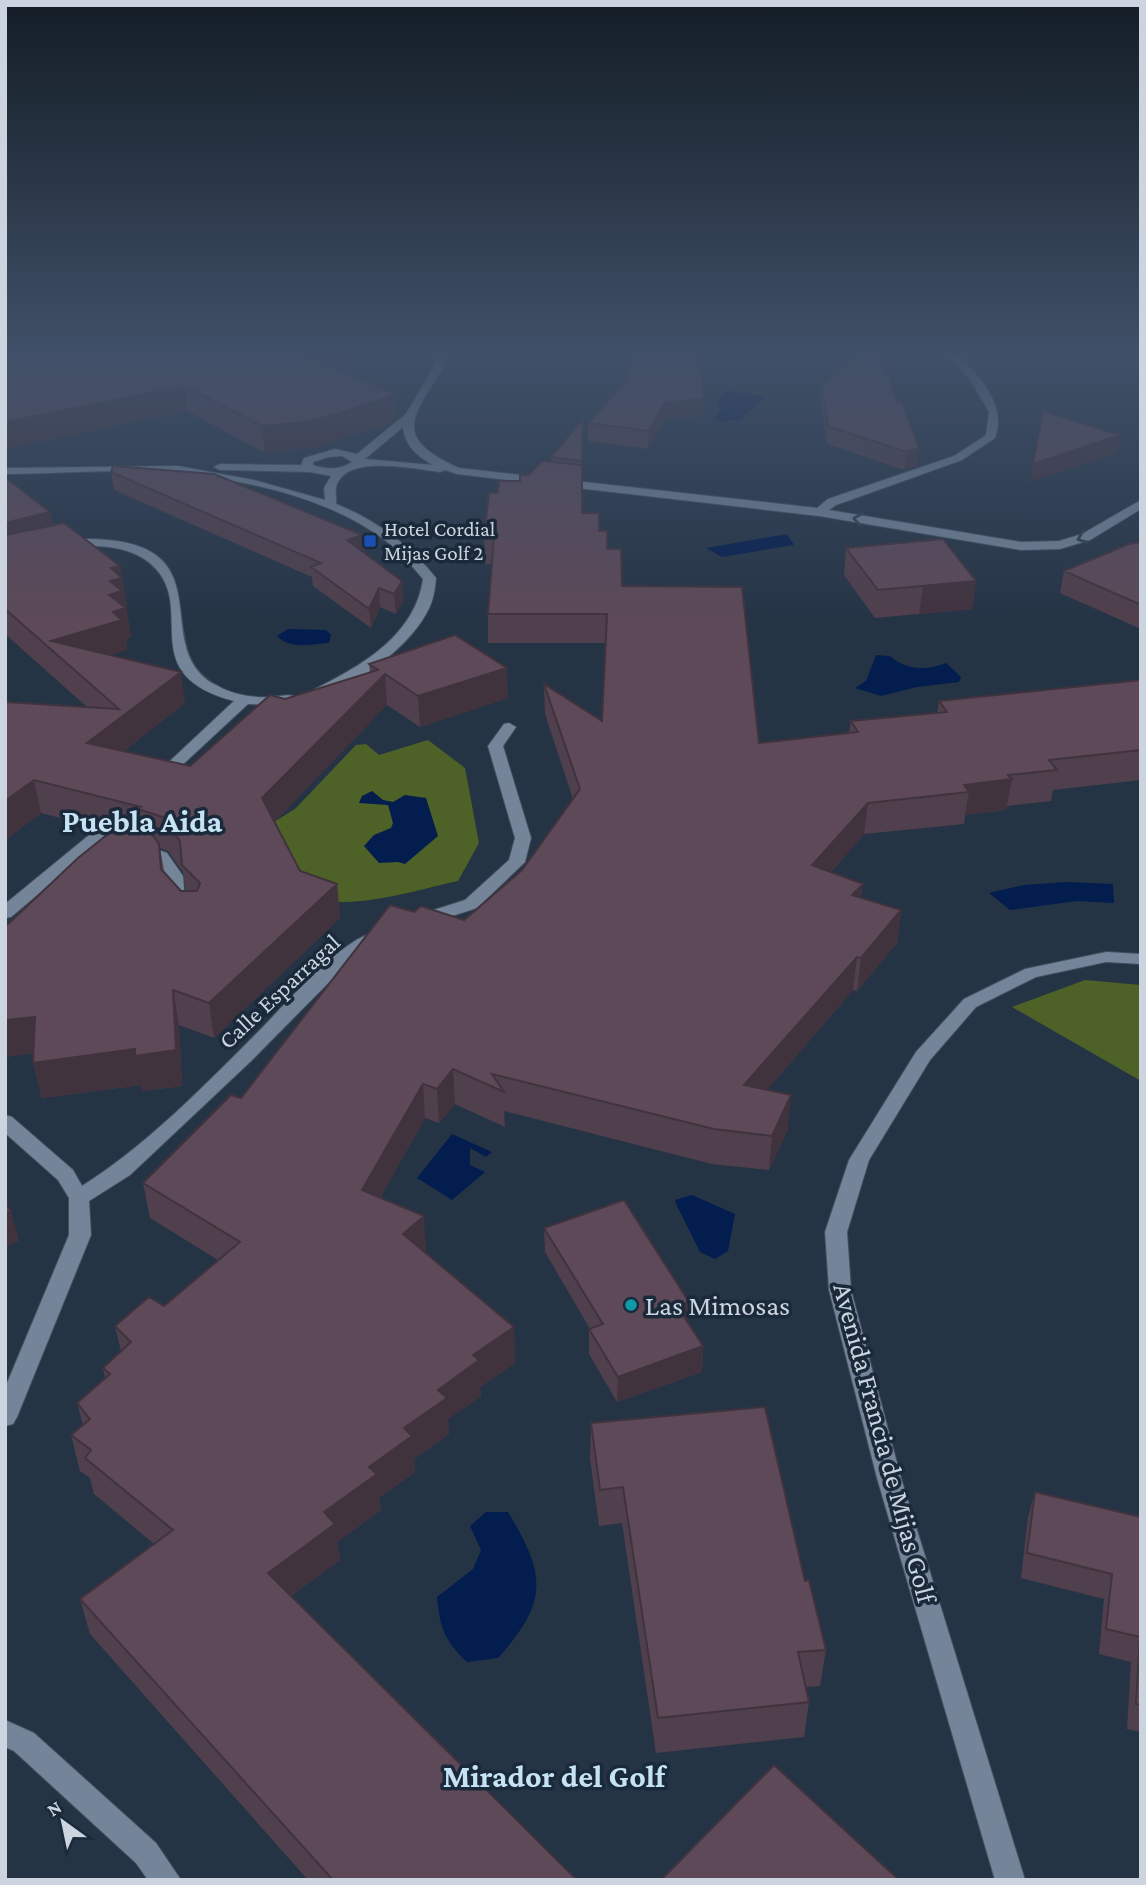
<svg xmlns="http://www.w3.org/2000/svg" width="1146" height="1885" font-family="'Crimson Pro',serif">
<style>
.green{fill:#4e6126}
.water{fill:#021d4e}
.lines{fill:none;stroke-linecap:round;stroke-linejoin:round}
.minor-casing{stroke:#424f5d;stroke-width:2}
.minor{fill:#748599;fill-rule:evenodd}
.wall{fill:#503f4c;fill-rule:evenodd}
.shaded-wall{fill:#41333e}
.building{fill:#5d4958;stroke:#41333e;stroke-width:2}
.oneway{stroke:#314152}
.transit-dot{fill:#1a4fb4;stroke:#1b2a3a;stroke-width:2.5}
.culture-dot{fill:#0f9aa8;stroke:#1b2a3a;stroke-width:2.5}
.labels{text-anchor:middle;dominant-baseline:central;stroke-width:7;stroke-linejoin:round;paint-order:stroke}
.far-poi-label{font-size:21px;fill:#cbd4df;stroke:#1b2a3a;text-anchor:start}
.street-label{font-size:24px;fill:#cbd4df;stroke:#1b2a3a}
.near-poi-label{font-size:28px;fill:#cbd4df;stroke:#1b2a3a;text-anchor:start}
.near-street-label{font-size:28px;fill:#cbd4df;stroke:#1b2a3a}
.district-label{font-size:32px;font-weight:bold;fill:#c6e3f5;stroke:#1b2a3a}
.near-neighbourhood-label{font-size:32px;font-weight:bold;fill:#c6e3f5;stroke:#1b2a3a}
</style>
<rect width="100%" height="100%" fill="#253445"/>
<path class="green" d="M428,740L465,768L479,843L458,881C422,888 328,920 301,888C291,876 279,839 272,823L295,809L356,745L366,744L379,755Z
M1085,980L1141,985V1081L1012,1007Z"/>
<path class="water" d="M727,390L766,396L740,420H727V423L715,420L721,408L716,403Z
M787,534L794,545L722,557L706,548Z
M288,629L326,630L331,635L329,643C312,644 290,650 277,636Z
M876,655L890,656C906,670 926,671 946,663L961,677L959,682L917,687L881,696L855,688L866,681Z
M372,791L383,800L393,802L405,795L426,798L438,836L405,864L398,862L379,863L364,846L374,835L391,828L393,823L388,805L359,803L362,796Z
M1066,882L1113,884L1114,903L1077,901L1010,910L989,893L1024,885Z
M452,1134L492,1152L486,1157L470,1148V1165L485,1172L452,1200L417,1178Z
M692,1195L735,1214L728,1251L715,1259L700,1252L677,1206L675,1200Z
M486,1512H508C546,1575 549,1601 498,1658L467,1662C444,1640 440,1628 437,1597L473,1569L481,1550L470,1526Z"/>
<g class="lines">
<g class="minor-casing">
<path id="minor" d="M433,356H443L445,364C413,417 390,437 459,468L817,508L828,499L954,456L986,435L989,412L970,379L948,356H959C981,378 1007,406 995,438L962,460L836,505L829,510L1021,542L1059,541L1082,534L1141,500V509L1090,540L1060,549L1021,550L819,516L457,474L445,470L440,472C414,469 343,453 336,488C335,493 337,500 336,504C376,520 410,545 436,578C435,591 433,603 426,614C408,647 356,687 320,696L313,692L315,689C363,665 415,635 423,579C413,567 402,554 390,544C331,497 244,479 170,473C117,468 59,474 5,474V468L178,466L254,480L325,500L324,488L331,476L310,472L220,470L214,467L220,464L301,465L304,458L335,449L357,454L406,414L435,364ZM403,427C405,446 417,456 433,465L365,459ZM342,456L352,462C339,470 327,470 313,465V462L328,457Z
M79,539C234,535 144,647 216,685C233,695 253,698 273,697C280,696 287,694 294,696L296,699L294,702L274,705L248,704L165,781H155L152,778L155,775L234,701C135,675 195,612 156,569C140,551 114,546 91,546C81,546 68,550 60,544Z
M509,723L516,727L503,746L531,838L525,862L477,908L427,924H415L412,920L415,916L465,900L509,860L515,838L488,746L504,724Z
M100,829L167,853L183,876L185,900L190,906L187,910H175C166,899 170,890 167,878C160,853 122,849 100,842L11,917L5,918V904L94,831Z
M375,932L384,937L381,941L346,965L250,1062L130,1175L89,1201L91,1235L17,1417L13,1424L5,1426V1388L69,1235V1198L58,1180L5,1133V1115L12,1117L73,1170L82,1186C146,1146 205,1085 258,1032C285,1005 340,940 375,932Z
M1106,952L1141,954V964L1106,962L1036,977L976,1007L930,1060L869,1160L847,1232L851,1290L901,1478L1025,1880H995L877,1478L829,1290L825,1232L849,1160L916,1052L964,999L1025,969Z
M5,1720L34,1733L156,1843L181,1880H148L136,1863L14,1751L5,1747Z"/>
</g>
<use href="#minor" class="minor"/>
</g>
<path class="wall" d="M5,356H361L333,368L396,419L391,423L315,447L265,453L187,411L5,449Z
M822,386L897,402L919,448L917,466L904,470L827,444L821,403Z
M703,399L702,416L665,420L648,449L588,441V423Z
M583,419L582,513L599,531L622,586L759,743L849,733L851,721L937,713L939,701L1141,680V780L1053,790L1051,801L1007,806L1006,810L965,815L964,824L864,834L831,872L861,898L901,910L897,943L857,991L853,990L767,1090L788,1129L769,1170L712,1164L504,1111L505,1127L455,1104L439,1123L425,1118L380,1198L426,1251L425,1252L514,1327L515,1363L480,1387L481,1396L448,1419L449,1434L414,1459L415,1472L379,1498L381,1510L337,1542L340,1560L291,1596L577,1880H308L90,1634L80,1599L154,1544L94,1494L90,1478L80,1471L71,1435L83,1425L77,1403L105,1378L103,1368L121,1351L115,1326L164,1306L218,1260L150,1218L143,1183L241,1098L414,912L464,920L522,870L573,799L545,714L544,684L602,721L606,643H488V614L492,564H485L484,537L498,493L551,462V457Z
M111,472L362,535L364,552L402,581L403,601L396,614L380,607L371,628L313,586L312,577L114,490Z
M5,477L50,512L53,525L122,578L127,607H126L131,637L126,639L127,650L110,655L185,703L124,751L190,766L285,699L370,672L369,664L508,698L420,727L387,705L274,822L300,871L337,884L340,918L214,1038L179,1025L182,1086L142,1091L141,1085L42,1098L33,1063L34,1053L5,1057V927L111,831L41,813L5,840V702L87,707L5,634ZM160,848L168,851L183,872L186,891H181L164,871Z
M1141,542V629L1060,593L1064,571Z
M846,548L976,581L972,609L875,618L844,575Z
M544,1228L703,1346L702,1372L617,1402L589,1354V1329H590L545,1252Z
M591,1423L805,1581L826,1650L820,1686L806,1687L809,1702L804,1737L656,1753L622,1523L599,1526L590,1458Z
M1035,1492L1141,1517V1732L1127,1729L1131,1662L1099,1654L1104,1599L1021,1578L1028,1517Z"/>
<path class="shaded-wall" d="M301,356H361L304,379Z
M184,386L187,411L5,449V422Z
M394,393L396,419L391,423L315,447L265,453L262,426Z
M703,399L702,416L665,420L648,449L649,431L665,403Z
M1120,435L1117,453L1030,482L1033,464Z
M919,448L917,466L904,470L906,452Z
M50,512L55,540L5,552V523Z
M362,535L364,553L347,540Z
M120,566L127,607L125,608H126L131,637L126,639L127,650L71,667L51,641L109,595L111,568Z
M402,581L403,601L396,614L394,594Z
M976,581L972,609L919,614L923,586Z
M379,588L380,607L371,628L369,609Z
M507,668L508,698L420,727L418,696Z
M181,672L185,703L93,775L87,743Z
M385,674L387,705L266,831L262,798Z
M1012,779L1006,810L965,815L969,792L964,785Z
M34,780L41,813L5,840V801Z
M868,803L864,834L809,897L812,865Z
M337,884L340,918L214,1038L209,1003Z
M863,884L859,917L852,895Z
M901,910L897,943L857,991L861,958Z
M857,957L853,990L741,1120L744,1085Z
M173,990L179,1025L182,1086L142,1091L141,1085L42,1098L33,1063Z
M35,1017L43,1052L5,1057V1020Z
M453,1069L455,1104L439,1123L437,1089Z
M423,1084L425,1118L365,1225L362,1190Z
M791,1095L788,1129L769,1170L772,1136Z
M5,1193L10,1211H11L19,1241L5,1247Z
M424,1216L426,1251L406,1269L403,1234Z
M689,1302L688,1327L677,1306Z
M514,1327L515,1363L480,1387L481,1396L448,1419L449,1434L414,1459L415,1472L379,1498L381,1510L337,1542L340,1560L274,1608L268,1573L324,1512L369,1467L438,1390L473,1355Z
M703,1346L702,1372L617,1402L618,1377Z"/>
<path class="building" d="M5,356H305L394,393L390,397L313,421L262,426L184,386L5,422Z
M631,356H701L703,399L665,403L649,431L588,423L622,386L630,373Z
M855,356H882L897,402H902L919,448L906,452L828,426L822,386Z
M1043,411L1120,435L1033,464Z
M583,419L582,461L551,457Z
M542,461L582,465V513H599V531H607V549H621L622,586L742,587L759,743L858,732L851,721L947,712L939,701L1141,680V750L1049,760L1057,770L1008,775L1012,779L964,785L969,792L868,803L812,865L863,884L852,895L901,910L861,958L857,957L744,1085L791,1095L772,1136L714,1129L492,1074L504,1092L453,1069L437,1089L423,1084L362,1190L424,1216L403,1234L514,1327L473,1355L479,1360L438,1390L447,1398L404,1428L412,1436L369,1467L377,1474L324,1512L335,1524L268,1573L577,1880H333L80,1599L173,1530L85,1458L91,1450L71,1435L90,1419L77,1403L110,1374L103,1368L131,1342L115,1326L149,1297L164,1306L240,1242L143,1183L231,1095L241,1098L390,905L414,912L421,906L464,920L522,870L580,789L544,684L602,721L607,614H488L494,537H484L489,493H498L499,481H520V475H529Z
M113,466L214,474L362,535L347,540L402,581L394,594L379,588L369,609L311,567L321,563L111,472Z
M5,477L50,512L5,523Z
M64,523L120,566L111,568L122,578L110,581L122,591L109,595L126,608L113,612L122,620L51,641L181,672L87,743L190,766L270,695L285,699L378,670L369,664L455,635L507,668L418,696L385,674L262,798L300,871L337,884L209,1003L173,990L176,1050L135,1056V1049L33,1063L35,1017L5,1020V927L78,858L124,821L148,828L159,844L161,869L181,891H197L200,883L182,865L180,841L163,817L138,809L141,807L34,780L5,801V702L119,709L5,609V535Z
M943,539L976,581L878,590L846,548Z
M1141,542V605L1064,571L1129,544Z
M624,1200L689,1302L677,1306L703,1346L618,1377L589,1329L603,1324L544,1228Z
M5,1204L11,1211L5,1213Z
M765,1407L805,1581L809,1580L826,1650L798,1652L809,1702L658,1718L623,1487L600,1490L591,1423Z
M1035,1492L1141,1517V1705L1136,1704L1140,1637L1106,1629L1112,1574L1027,1553Z
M774,1765L899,1880H661Z"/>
<defs><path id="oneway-chevron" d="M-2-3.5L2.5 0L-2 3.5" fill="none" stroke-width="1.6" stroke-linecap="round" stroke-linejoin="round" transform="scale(1.75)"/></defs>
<g class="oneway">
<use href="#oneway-chevron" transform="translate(858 519) rotate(-170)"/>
<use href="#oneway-chevron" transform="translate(1082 538) rotate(159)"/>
</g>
<linearGradient id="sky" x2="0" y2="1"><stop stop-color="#141d26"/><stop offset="0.57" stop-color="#405068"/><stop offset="1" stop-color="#405068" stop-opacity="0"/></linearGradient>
<rect width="1146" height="620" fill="url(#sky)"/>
<rect class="transit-dot" x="363" y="534" width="14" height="14" rx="3.5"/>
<circle class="culture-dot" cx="631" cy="1305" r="7"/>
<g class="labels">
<g class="far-poi-label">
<text x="384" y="529">Hotel Cordial<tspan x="384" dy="24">Mijas Golf 2</tspan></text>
</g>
<g class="street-label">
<text transform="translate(279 991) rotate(-43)">Calle Esparragal</text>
</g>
<g class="near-poi-label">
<text x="645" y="1305">Las Mimosas</text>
</g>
<g class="near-street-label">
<text transform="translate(885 1443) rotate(75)">Avenida Francia de Mijas Golf</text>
</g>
<g class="district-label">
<text x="142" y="821">Puebla Aida</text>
</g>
<g class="near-neighbourhood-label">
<text x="554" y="1776">Mirador del Golf</text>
</g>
</g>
<rect width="1146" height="1885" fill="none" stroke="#cbd4df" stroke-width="14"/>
<g transform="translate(63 1822) rotate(327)" stroke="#1b2a3a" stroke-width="5" paint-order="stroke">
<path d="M0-5L12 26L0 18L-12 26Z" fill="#cbd4df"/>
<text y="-10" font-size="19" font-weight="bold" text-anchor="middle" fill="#cbd4df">N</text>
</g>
</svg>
